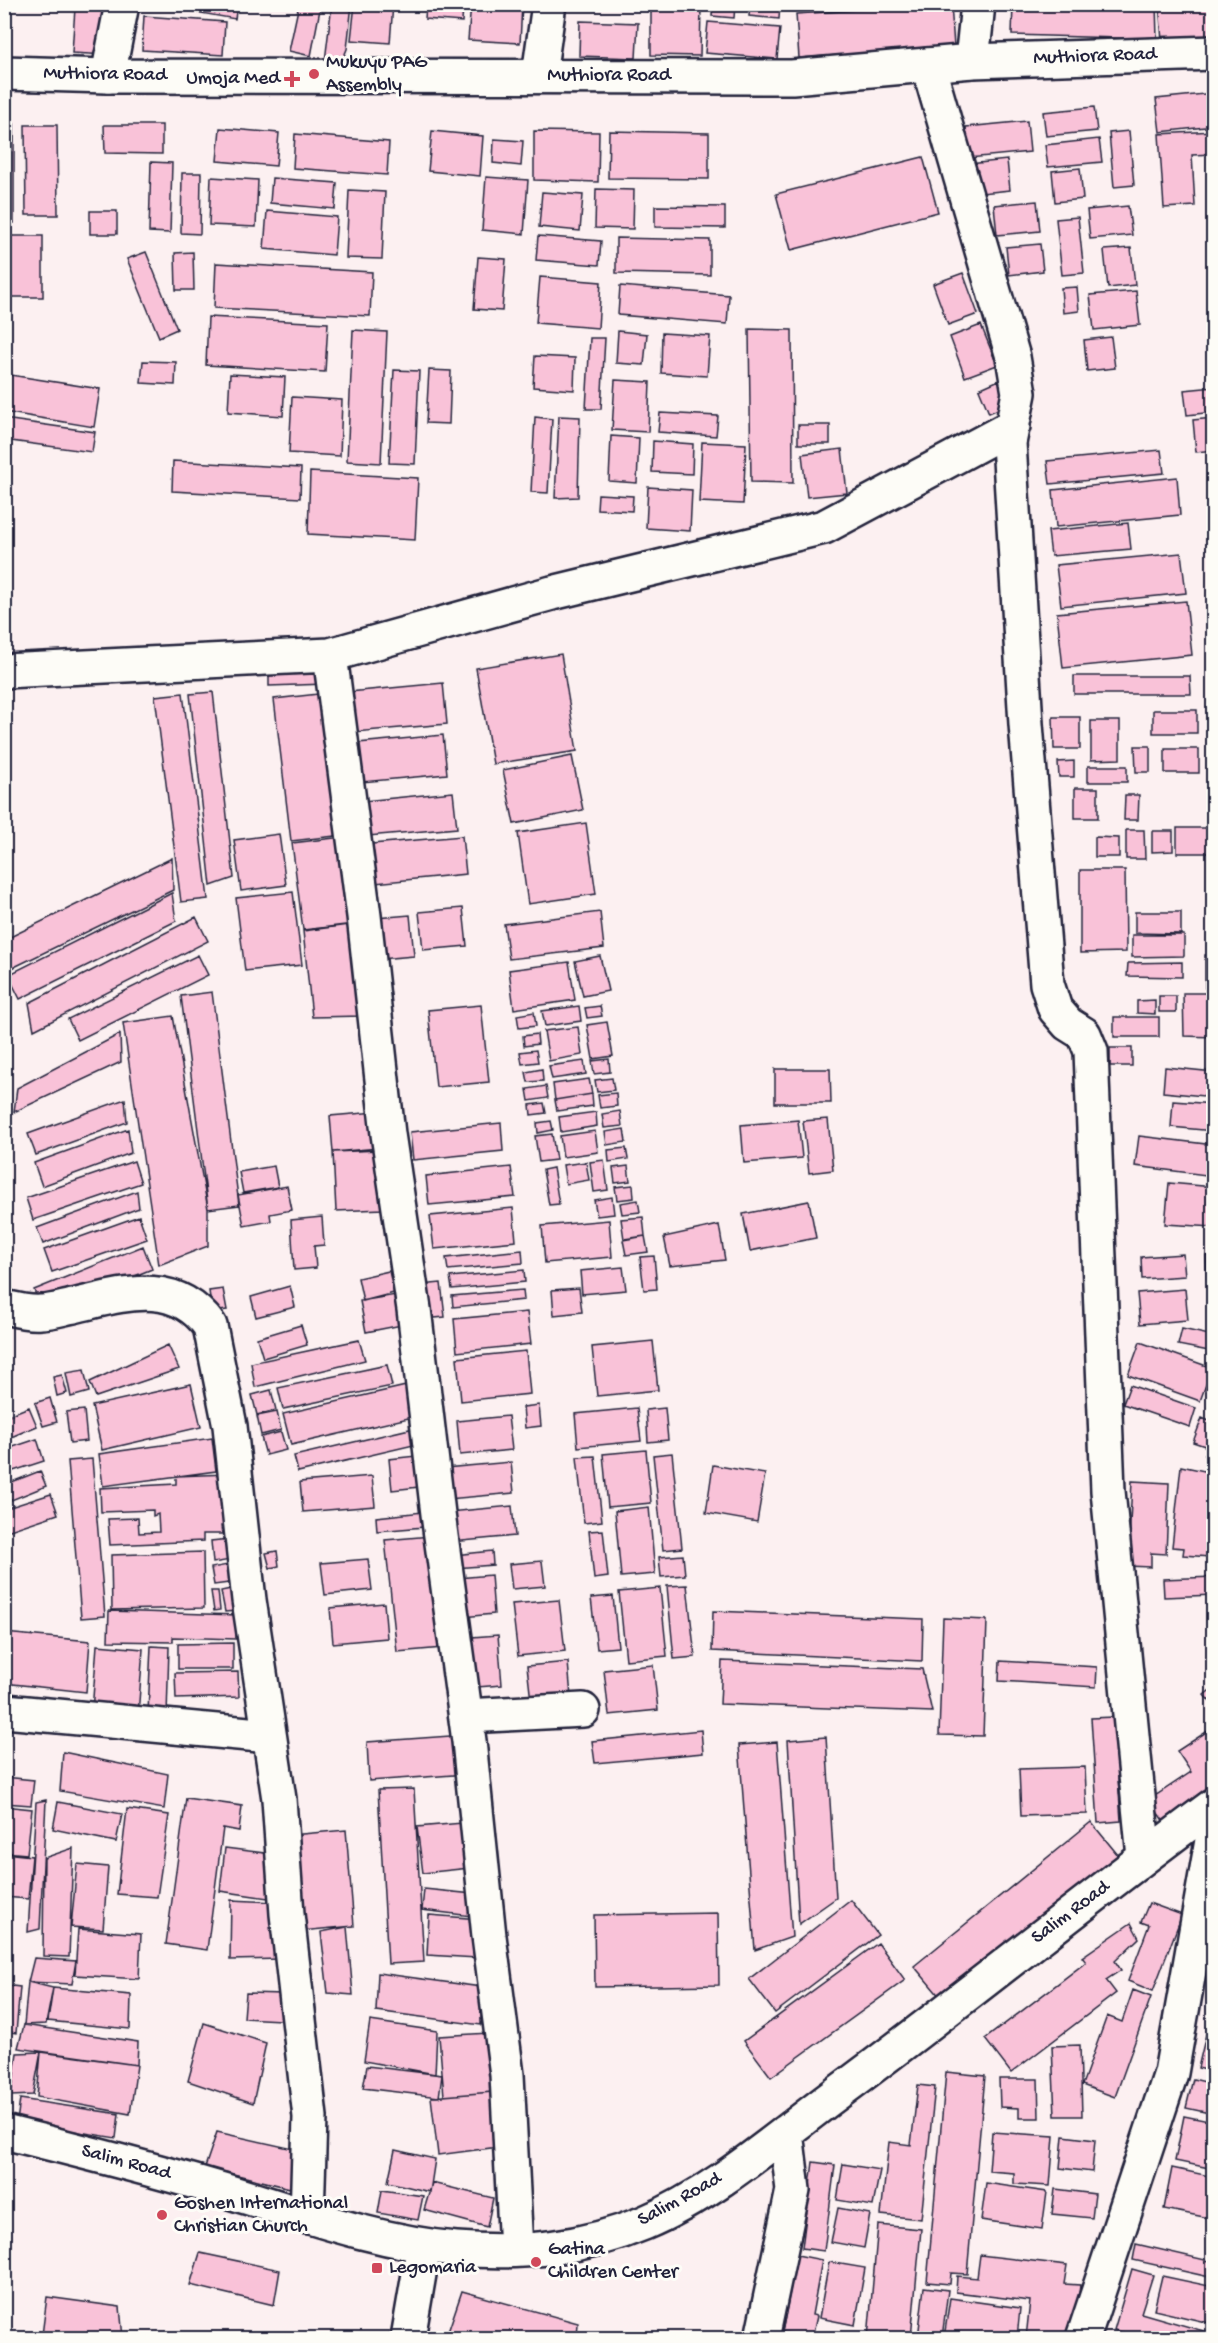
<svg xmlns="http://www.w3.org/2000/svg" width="1218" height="2343" font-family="'Gochi Hand',sans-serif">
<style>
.building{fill:#f9c2d8;stroke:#22223b;stroke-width:1.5}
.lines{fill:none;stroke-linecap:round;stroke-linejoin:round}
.minor-casing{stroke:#22223b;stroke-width:38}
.tertiary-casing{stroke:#22223b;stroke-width:38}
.minor{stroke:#fdfcf7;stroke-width:33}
.tertiary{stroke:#fdfcf7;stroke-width:33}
.poi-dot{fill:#d1495b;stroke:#fdfcf7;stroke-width:2}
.labels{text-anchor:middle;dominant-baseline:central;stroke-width:6;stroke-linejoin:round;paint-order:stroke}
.street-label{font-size:20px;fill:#22223b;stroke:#fdfcf7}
.poi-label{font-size:20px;fill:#22223b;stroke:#fdfcf7;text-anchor:start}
</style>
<rect width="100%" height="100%" fill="#fcf0f1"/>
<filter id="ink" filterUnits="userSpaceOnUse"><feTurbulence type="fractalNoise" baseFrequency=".0167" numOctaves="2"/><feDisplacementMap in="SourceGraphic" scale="12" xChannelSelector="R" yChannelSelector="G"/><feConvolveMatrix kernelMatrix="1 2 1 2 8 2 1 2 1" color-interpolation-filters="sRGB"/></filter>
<g filter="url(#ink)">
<path class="building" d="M150,4H237L235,19Z
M299,4H321L311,56L289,51Z
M332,4H352L347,49L342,61H325Z
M355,4H393L390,43L351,40Z
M426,4H463L462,22L425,19Z
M471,4H522L520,43L468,40Z
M651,4H701L700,56L651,55Z
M713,4H735L734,18L712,16Z
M750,4H780L779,19L749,16Z
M951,4L954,47L799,58L796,14Z
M1013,4H1156L1157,39L1012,35Z
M1159,4H1214V38L1162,41Z
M75,8L110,11L107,55L72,53Z
M144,16L225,22L223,55L142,50Z
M580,21L638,23L636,58L579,56Z
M708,22L780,28L777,59L705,53Z
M1214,93V126L1160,132L1156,99Z
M1094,107L1097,131L1046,136L1043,112Z
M1027,121L1030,152L969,158L966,127Z
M4,124H14V223H4Z
M25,125H57L58,215H26Z
M104,125H162V154L105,153Z
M220,128L279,133L276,166L217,161Z
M432,131L483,136L480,176L428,171Z
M534,131L599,132L598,182L534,180Z
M609,131L709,133V179L608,178Z
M1129,131L1134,185L1114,187L1109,133Z
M1214,131V154L1192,155L1195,206L1164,208L1159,134Z
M295,134L389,142L387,175L293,168Z
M494,139L523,141L521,166L493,163Z
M1099,139L1102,162L1048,167L1045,145Z
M923,157L938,212L791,250L776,194Z
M1007,160L1010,190L972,194L969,164Z
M151,162L172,163L170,233L149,232Z
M1080,168L1083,199L1055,202L1052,171Z
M182,173H201L200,234L181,233Z
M211,177L258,180L256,227L209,225Z
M486,177L528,180L524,234L482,230Z
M272,178L337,183L335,209L270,203Z
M596,189L634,190L633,229L595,228Z
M349,190L385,192L382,259L346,258Z
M542,192L583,195L580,231L539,227Z
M1037,201L1040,231L997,235L994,205Z
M655,206L725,207V228L655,227Z
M1128,206L1132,235L1090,239L1087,210Z
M90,211H117V234H90Z
M267,211L337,217L334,255L264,249Z
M1078,217L1084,273L1062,275L1056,219Z
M4,236H43V297H4Z
M538,236L601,241L599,265L536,260Z
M616,238L710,240V275L616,273Z
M1040,244L1043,271L1009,275L1006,247Z
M1131,248L1135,285L1108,288L1104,250Z
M146,252L177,329L159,337L127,259Z
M193,252L194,290H176L175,253Z
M478,257L506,259L502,311L474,309Z
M216,263L372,272L370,316L214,308Z
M963,273L978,314L948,325L933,284Z
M540,277L601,282L598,328L536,323Z
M620,286L729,295L727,324L618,315Z
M1077,287L1079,311L1063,313L1061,288Z
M1136,291L1140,325L1094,330L1090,295Z
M208,317L328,323L325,372L206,365Z
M981,325L997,365L965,377L950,337Z
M749,329L792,330L793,483L751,482Z
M353,330L387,332L381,463L347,461Z
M618,331L647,334L644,365L616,363Z
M662,333L710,336L707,376L661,373Z
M1111,337L1115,368L1087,371L1084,340Z
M590,338H605L601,409H586Z
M535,356L575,358L574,390L533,387Z
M143,361L176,362L175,385L141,383Z
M394,370L419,371L415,464L389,463Z
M429,370L451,371L449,424L426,423Z
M4,374L100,389L94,427L4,412Z
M230,374L285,377L283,416L228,412Z
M615,380L650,382L648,432L612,430Z
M999,380L1010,404L989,413L979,389Z
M1214,387V412L1187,415L1184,390Z
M292,397L342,400L340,456L289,453Z
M660,413L718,416L716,436L658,432Z
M559,416L580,417L578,497L555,498Z
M535,417L552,419L548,493L531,492Z
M1214,418V450L1196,452L1193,420Z
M4,419L95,432L92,452L4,440Z
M798,425H830V444H798Z
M611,436L639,438L637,483L609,481Z
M653,441L693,444L692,474L652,472Z
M702,442L746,444L743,504L699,502Z
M842,449L847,493L807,497L802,454Z
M1161,450L1164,473L1050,484L1047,461Z
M173,461L301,468L300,498L172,491Z
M310,472L418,478L415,540L308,534Z
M1177,477L1180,515L1056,527L1053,490Z
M648,487L692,490L690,531L646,528Z
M598,494L633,496L632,511L597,509Z
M1128,523L1131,549L1051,556L1048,531Z
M1181,553L1186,593L1061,606L1056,565Z
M1186,601L1192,655L1063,668L1057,613Z
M561,654L577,751L493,764L476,668Z
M320,667L326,684L269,686V669Z
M1074,676H1190L1191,694H1074Z
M443,683L447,724L354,732L349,692Z
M213,692L234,878L211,886L190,694Z
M183,693L208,899L181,902L155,696Z
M327,693L344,835L291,841L274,699Z
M1153,710H1197V733H1153Z
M1053,717H1080V749H1054Z
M1091,721H1120V759L1091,760Z
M443,735L447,774L362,782L358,743Z
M1135,746H1150V772H1136Z
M1165,749H1199V773H1165Z
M572,756L583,810L514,824L503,770Z
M1074,761V777H1059L1058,762Z
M1088,766H1127V782H1088Z
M1075,788H1098V818H1075Z
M453,792L457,828L368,836L364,801Z
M1125,795H1139L1138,820H1124Z
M586,823L596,894L528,904L518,833Z
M1177,828H1214V853H1177Z
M1126,830H1144L1145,859H1126Z
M1152,831H1173V851L1152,852Z
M279,834L286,885L241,891L234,840Z
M462,836L466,874L375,883L372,844Z
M343,837L354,924L303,930L292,843Z
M1095,837L1119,838V857H1095Z
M172,858L173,890L4,972V940Z
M1080,870H1125L1126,952L1080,953Z
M293,892L302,965L245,971L236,898Z
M172,893L176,921L20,999L8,975Z
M463,908L467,946L423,950L419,912Z
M600,912L604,948L509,959L504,924Z
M1135,912H1181V934L1135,933Z
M410,915L414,956L380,959L376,918Z
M196,917L208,941L34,1030L29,1003Z
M356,924L364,1016L312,1017L303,931Z
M1132,935H1184V956L1132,957Z
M198,955L208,975L78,1040L68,1019Z
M1205,955H1214V988H1205Z
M600,956L608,991L583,996L575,961Z
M569,962L575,1000L514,1009L509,970Z
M1182,962V977L1127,976L1128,963Z
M212,992L239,1205L208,1209L181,996Z
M1183,993H1214V1037L1184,1036Z
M1159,996H1176V1012H1159Z
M1155,1000V1014L1137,1013V1001Z
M481,1005L489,1082L436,1087L428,1010Z
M579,1006L581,1021L545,1026L542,1011Z
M600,1006L602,1016L587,1018L585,1008Z
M534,1012L536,1026L519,1028L517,1015Z
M173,1016L208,1209V1246L159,1265L123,1023Z
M1114,1017H1159V1037H1114Z
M607,1022L613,1056L593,1059L587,1025Z
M578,1027L582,1055L549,1061L544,1031Z
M120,1034L121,1062L14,1112L17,1088Z
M537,1034L538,1044L524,1046L523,1036Z
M1110,1048H1132V1066H1110Z
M536,1050L538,1062L522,1064L520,1052Z
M609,1059L610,1072L594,1074L592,1061Z
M584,1061L586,1074L552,1079L549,1066Z
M1165,1067L1214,1072V1097L1163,1092Z
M542,1069L543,1081L528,1082L526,1072Z
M775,1069H830L831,1103H775Z
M612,1078L614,1090L597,1092L595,1080Z
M589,1079L592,1094L555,1100L553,1084Z
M546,1086L548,1098L529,1101L527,1089Z
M616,1093L617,1106L600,1108L598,1095Z
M592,1094L593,1106L557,1111L555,1100Z
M125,1099L127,1122L36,1155L28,1134Z
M1173,1101L1214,1104V1131L1171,1127Z
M544,1103L546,1113L531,1115L530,1105Z
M620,1111L622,1126L604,1128L602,1114Z
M376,1112L379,1148L333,1152L330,1116Z
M596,1112L597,1126L561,1132L559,1117Z
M828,1119L833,1170L809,1173L803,1121Z
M798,1120L802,1158L744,1163L741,1125Z
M551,1121L553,1130L538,1133L537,1123Z
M501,1123L503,1151L413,1160L410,1132Z
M128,1129L131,1153L42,1186L34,1163Z
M624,1129L626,1142L607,1145L605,1132Z
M595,1131L598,1152L563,1157L560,1136Z
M552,1134L556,1160L539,1162L535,1136Z
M1139,1136L1214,1145V1176L1135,1166Z
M626,1148L628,1159L609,1162L608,1150Z
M380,1150L383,1209L336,1211L333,1152Z
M604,1160L608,1190L594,1192L590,1162Z
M134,1161L141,1183L33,1220L26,1198Z
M586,1162L589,1180L566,1184L563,1165Z
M274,1166L278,1187L243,1193L239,1172Z
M628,1166L630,1181L615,1183L613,1168Z
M511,1167L515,1197L429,1205L426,1176Z
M553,1168L559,1204L549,1205L543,1170Z
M1169,1183L1214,1187V1227L1165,1224Z
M633,1185L634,1198L617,1200L615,1187Z
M287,1186L292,1210L270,1214L271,1221L244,1226L238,1195Z
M137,1191L139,1208L43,1244L37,1228Z
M612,1197L614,1214L597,1216L594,1200Z
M638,1200L640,1212L622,1214L620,1203Z
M809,1201L816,1238L750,1251L743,1214Z
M513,1208L516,1241L434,1249L430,1216Z
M139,1216L147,1239L52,1272L44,1250Z
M322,1217L324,1245L314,1246L316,1268L294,1270L291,1220Z
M643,1217L645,1236L624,1239L621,1219Z
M609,1220L612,1257L545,1263L542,1226Z
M719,1225L725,1260L670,1266L664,1237Z
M645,1236L648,1252L626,1255L623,1240Z
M143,1246L152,1269L43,1313L34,1290Z
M522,1250L523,1263L448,1270L446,1258Z
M1183,1254L1185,1276L1142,1279L1141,1257Z
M654,1256L657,1289L644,1290L640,1257Z
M1206,1256H1214V1280H1207Z
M623,1267L626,1290L582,1294L580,1271Z
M524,1270L525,1282L452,1289L450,1277Z
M389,1271L394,1293L363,1301L358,1278Z
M441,1283L445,1317L424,1319L421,1285Z
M290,1286L295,1307L256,1317L251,1297Z
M579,1288L582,1312L554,1315L552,1290Z
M223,1289L227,1310L212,1312L209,1291Z
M1185,1289L1188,1320L1140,1324L1137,1293Z
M1209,1289H1214V1327H1209Z
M523,1290L524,1300L453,1307L452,1296Z
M396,1295L402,1325L366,1332L360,1301Z
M527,1312L531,1344L457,1352L454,1319Z
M301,1325L307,1345L263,1358L257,1338Z
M1182,1329L1214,1336V1352L1178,1345Z
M359,1340L365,1360L255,1387L251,1363Z
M653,1341L658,1390L597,1396L592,1347Z
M1140,1342L1212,1368L1200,1401L1128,1375Z
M168,1345L179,1369L96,1397L90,1382Z
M526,1351L530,1394L461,1401L457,1358Z
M387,1365L392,1386L283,1409L278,1388Z
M84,1370L89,1392L71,1397L66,1373Z
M62,1375L67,1393L57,1396L53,1377Z
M191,1384L201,1427L102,1450L92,1406Z
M1130,1385L1196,1408L1190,1427L1123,1404Z
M406,1386L413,1417L291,1445L283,1414Z
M271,1390L276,1410L257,1415L252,1395Z
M50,1398L57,1422L43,1426L35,1403Z
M539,1405L541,1426L525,1428L523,1407Z
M29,1407L37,1426L4,1440V1417Z
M637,1408L641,1441L578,1447L575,1414Z
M665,1408L668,1440L648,1442L646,1410Z
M84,1410L87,1441L70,1443L66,1412Z
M277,1412L281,1430L261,1435L257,1416Z
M508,1416L512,1450L460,1455L457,1421Z
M1202,1418L1214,1423V1457L1205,1455L1208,1447L1193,1442Z
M414,1428L418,1444L298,1472L294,1456Z
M281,1432L286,1450L266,1455L261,1437Z
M212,1438L216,1471L103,1486L99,1454Z
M37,1439L44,1461L4,1474V1450Z
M646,1450L651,1503L608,1507L603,1454Z
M672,1453L682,1548L663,1550L653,1455Z
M416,1456L419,1487L392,1490L389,1459Z
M595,1456L602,1521L584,1523L577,1457Z
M92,1459L105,1616L81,1618L68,1461Z
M511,1462L514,1493L448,1499L445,1468Z
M713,1465L765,1474L757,1522L706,1513Z
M1181,1466L1214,1473L1210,1557L1183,1555L1184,1548L1172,1547Z
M40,1471L46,1486L4,1503V1485Z
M228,1474L230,1526H221L222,1534H203V1541L110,1545L108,1519L138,1518L139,1533L159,1532L158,1514L153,1516V1510L101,1512L100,1488L176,1484V1476Z
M372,1476L375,1506L303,1512L300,1482Z
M1132,1481L1169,1483L1166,1554L1151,1553V1567L1128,1566Z
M51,1494L58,1514L4,1532V1509Z
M512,1506L515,1536L452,1542L449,1512Z
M649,1507L655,1574L621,1577L615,1511Z
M423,1512L424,1527L377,1531L376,1517Z
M603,1530L608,1577L594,1579L589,1531Z
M431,1536L443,1648L397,1652L385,1540Z
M229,1539L231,1560L213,1563L211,1541Z
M277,1551L279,1566L270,1568L266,1553Z
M492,1551L493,1565L455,1568L454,1555Z
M203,1552L204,1608L112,1610L111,1555Z
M683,1555L685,1575L661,1577L659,1557Z
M368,1559L372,1590L325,1595L321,1563Z
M542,1561L545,1586L512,1589L509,1564Z
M233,1564L236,1582L214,1585L211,1568Z
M491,1575L494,1614L462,1617L458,1578Z
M1214,1577V1595L1164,1597L1163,1579Z
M687,1585L695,1657L674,1659L667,1586Z
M660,1588L667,1656L626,1660L619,1592Z
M231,1589L235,1611L225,1612L221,1591Z
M211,1591H218L220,1610L214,1611Z
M613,1596L618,1647L597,1649L591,1598Z
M559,1600L565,1651L518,1656L512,1604Z
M384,1603L387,1638L333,1643L330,1608Z
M109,1611L237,1615L236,1639L173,1637V1642L108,1641Z
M713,1611L923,1619L922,1661L712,1651Z
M943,1618L987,1620L983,1736L939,1735Z
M4,1633L90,1641L86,1692L4,1683Z
M498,1635L502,1685L477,1687L472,1637Z
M233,1643V1669H178V1644Z
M97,1645L143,1649L138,1715L92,1711Z
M151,1646L169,1647L167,1715L148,1713Z
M722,1661L922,1669L932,1712L720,1704Z
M1000,1661L1097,1667L1096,1687L999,1681Z
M568,1662L571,1697L531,1701L527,1666Z
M653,1665L658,1710L609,1715L604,1670Z
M238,1672L239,1697L176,1699L175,1673Z
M1214,1687V1706L1204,1695Z
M1114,1717L1121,1821L1098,1823L1091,1718Z
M1214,1727V1789L1164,1822L1149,1800L1191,1772L1177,1751Z
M701,1730L703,1753L595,1763L592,1741Z
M464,1735L467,1774L369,1781L367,1742Z
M826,1737L836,1898L799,1924L788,1740Z
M777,1742L792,1937L755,1950L739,1745Z
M63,1752L168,1774L164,1809L60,1791Z
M1085,1767L1087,1814L1021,1816L1019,1769Z
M4,1777L34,1780L31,1805L4,1803Z
M414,1789L424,1962L388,1964L378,1790Z
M186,1798L242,1806L239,1831L223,1828L207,1950L166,1944Z
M46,1800L40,1929L28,1932L36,1802Z
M58,1802L122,1814L116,1842L53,1829Z
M4,1806L32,1809L27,1854L4,1852Z
M127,1809L169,1815L157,1897L117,1894Z
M474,1822L479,1867L423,1873L417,1827Z
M1091,1822L1118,1855L941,1998L914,1966Z
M346,1830L354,1926L301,1931L291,1835Z
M73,1848L69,1957L43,1956L44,1858Z
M225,1848L272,1854L268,1898L220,1891Z
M4,1853L32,1856L28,1899L4,1897Z
M77,1864L108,1867L103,1929L71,1927Z
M424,1889L483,1895L480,1917L422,1910Z
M231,1900L276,1902L280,1959L230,1960Z
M851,1900L878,1935L775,2013L749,1979Z
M1149,1903L1182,1915L1153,1991L1128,1981L1149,1925L1141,1922Z
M718,1913L719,1985L595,1987L594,1915Z
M429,1915L480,1919L477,1958L427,1955Z
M1131,1923L1139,1938L1115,1961L1121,1970L1106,1980L1116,1993L1011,2073L985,2039L1086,1962L1082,1957Z
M347,1927L353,1995L328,1993L321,1932Z
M78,1929L141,1934L139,1979L75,1975Z
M878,1943L905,1980L771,2077L744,2041Z
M34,1958L76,1961L72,1984L28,1982Z
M378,1973L481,1987V2025L376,2011Z
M28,1982L53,1988L46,2024L24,2025Z
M4,1985L20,1987L16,2033L4,2031Z
M53,1988L131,1995L130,2029L48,2021Z
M1133,1990L1151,1997L1115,2097L1082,2085L1107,2016L1122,2022Z
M246,1993L283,1994L281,2020L244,2018Z
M370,2021L437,2031L435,2074L364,2061Z
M204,2023L266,2043L253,2103L188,2081Z
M24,2025L138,2042L137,2065L18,2048Z
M1208,2026L1214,2028V2072L1198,2068Z
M489,2033L492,2092L444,2096L439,2036Z
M1080,2045L1082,2116H1055L1052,2046Z
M41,2052L137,2065L130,2114L37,2097Z
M41,2052L33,2095L11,2096L17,2053Z
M367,2066L442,2075L439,2097L363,2088Z
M946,2072L985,2076L967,2274L951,2273L950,2284L927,2282Z
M999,2079H1038L1039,2118H1019V2108L1000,2107Z
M1193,2079L1214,2084V2114L1186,2108Z
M918,2085L935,2087L921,2219L881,2215L889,2142L911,2145Z
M492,2092L498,2147L438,2155L431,2097Z
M20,2099L119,2114L116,2138L17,2122Z
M1184,2116L1214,2122V2169L1175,2161Z
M217,2132L298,2150L290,2188L205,2167Z
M992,2132L1054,2136L1050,2186L1014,2184V2173L989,2171Z
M1063,2136L1095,2140L1092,2172L1060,2168Z
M395,2150L435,2159L430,2192L388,2182Z
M813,2162L835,2165L824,2251L802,2248Z
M843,2164L880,2170L873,2206L837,2200Z
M1172,2168L1214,2177V2219L1164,2209Z
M432,2183L493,2198L487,2227L424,2210Z
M986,2183L1047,2192L1042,2229L981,2220Z
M1055,2189L1095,2194L1092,2218L1052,2214Z
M382,2190L423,2196L418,2220L378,2213Z
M838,2208L870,2214L864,2248L831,2242Z
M878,2225L921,2229L911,2338H868Z
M1136,2244L1214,2262V2278L1133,2260Z
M200,2253L280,2270L274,2305L190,2285Z
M797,2255L822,2260L812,2315L817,2316L812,2338L782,2332Z
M980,2255L1067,2265L1064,2284L1080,2285L1074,2338H1026L1030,2301L956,2292L957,2276L977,2278Z
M829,2262L865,2268L855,2325L819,2318Z
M1132,2269L1153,2275L1141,2313L1214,2334V2338H1143L1114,2330Z
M1162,2276L1214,2287V2324L1154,2310Z
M924,2287L948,2290L942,2338H918Z
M462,2291L578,2323L577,2338H446Z
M47,2297L120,2307L123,2338H65L42,2335Z
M950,2298L1020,2308L1017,2338H944Z"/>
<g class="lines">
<g class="minor-casing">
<path id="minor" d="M972,61L978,4
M928,65L1013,357L1019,393L1009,443L1026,724L1047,984L1055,1009L1068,1024L1084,1034L1091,1051L1108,1491L1144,1857
M539,75L549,4
M108,76L122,4
M330,655L364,916L388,1134L414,1309L438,1514L469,1741L489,1936L507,2075L516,2250
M4,671L330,655L552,593L824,527L1013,426
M4,1307C17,1310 29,1313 41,1312C50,1312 60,1309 69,1307C119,1296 173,1275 210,1326L230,1426L249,1600L279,1799L287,1914L310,2117L307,2217
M5,1711L269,1736
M466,1716L583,1710
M4,2132C78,2150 151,2169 223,2190C299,2213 376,2242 456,2249C522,2254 582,2249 644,2223C713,2194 773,2141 832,2097C961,2002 1085,1900 1214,1805
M408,2338L424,2245
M762,2338L793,2190L786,2132
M1083,2338L1171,2073L1214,1829"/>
</g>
<g class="tertiary-casing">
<path id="tertiary" d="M4,73L108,76L792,77L972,61L1214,53"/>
</g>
<use href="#minor" class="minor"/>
<use href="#tertiary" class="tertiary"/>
</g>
</g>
<g class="poi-dot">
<circle cx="314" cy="74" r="6"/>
<path d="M289 70h6v6h6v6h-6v6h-6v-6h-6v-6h6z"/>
<circle cx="162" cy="2215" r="6"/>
<circle cx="536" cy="2262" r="6"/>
<rect x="371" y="2262" width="12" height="12" rx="3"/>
</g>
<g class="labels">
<g class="street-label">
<text transform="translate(1095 57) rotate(-2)">Muthiora Road</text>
<text transform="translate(105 75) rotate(1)">Muthiora Road</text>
<text x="609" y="76">Muthiora Road</text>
<text transform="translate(1071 1913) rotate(-37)">Salim Road</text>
<text transform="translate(126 2163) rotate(15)">Salim Road</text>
<text transform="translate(680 2200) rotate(-29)">Salim Road</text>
</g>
<g class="poi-label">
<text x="326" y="63">Mukuyu PAG<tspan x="326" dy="23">Assembly</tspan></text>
<text x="280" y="79" text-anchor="end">Umoja Med</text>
<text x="174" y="2204">Goshen International<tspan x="174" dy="23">Christian Church</tspan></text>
<text x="548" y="2250">Gatina<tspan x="548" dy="23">Children Center</tspan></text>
<text x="389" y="2268">Legomaria</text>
</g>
</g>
<rect width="1218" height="2343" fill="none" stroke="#fdfcf7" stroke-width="24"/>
<rect x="12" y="12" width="1194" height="2319" fill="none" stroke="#22223b" stroke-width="2" filter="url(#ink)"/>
</svg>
